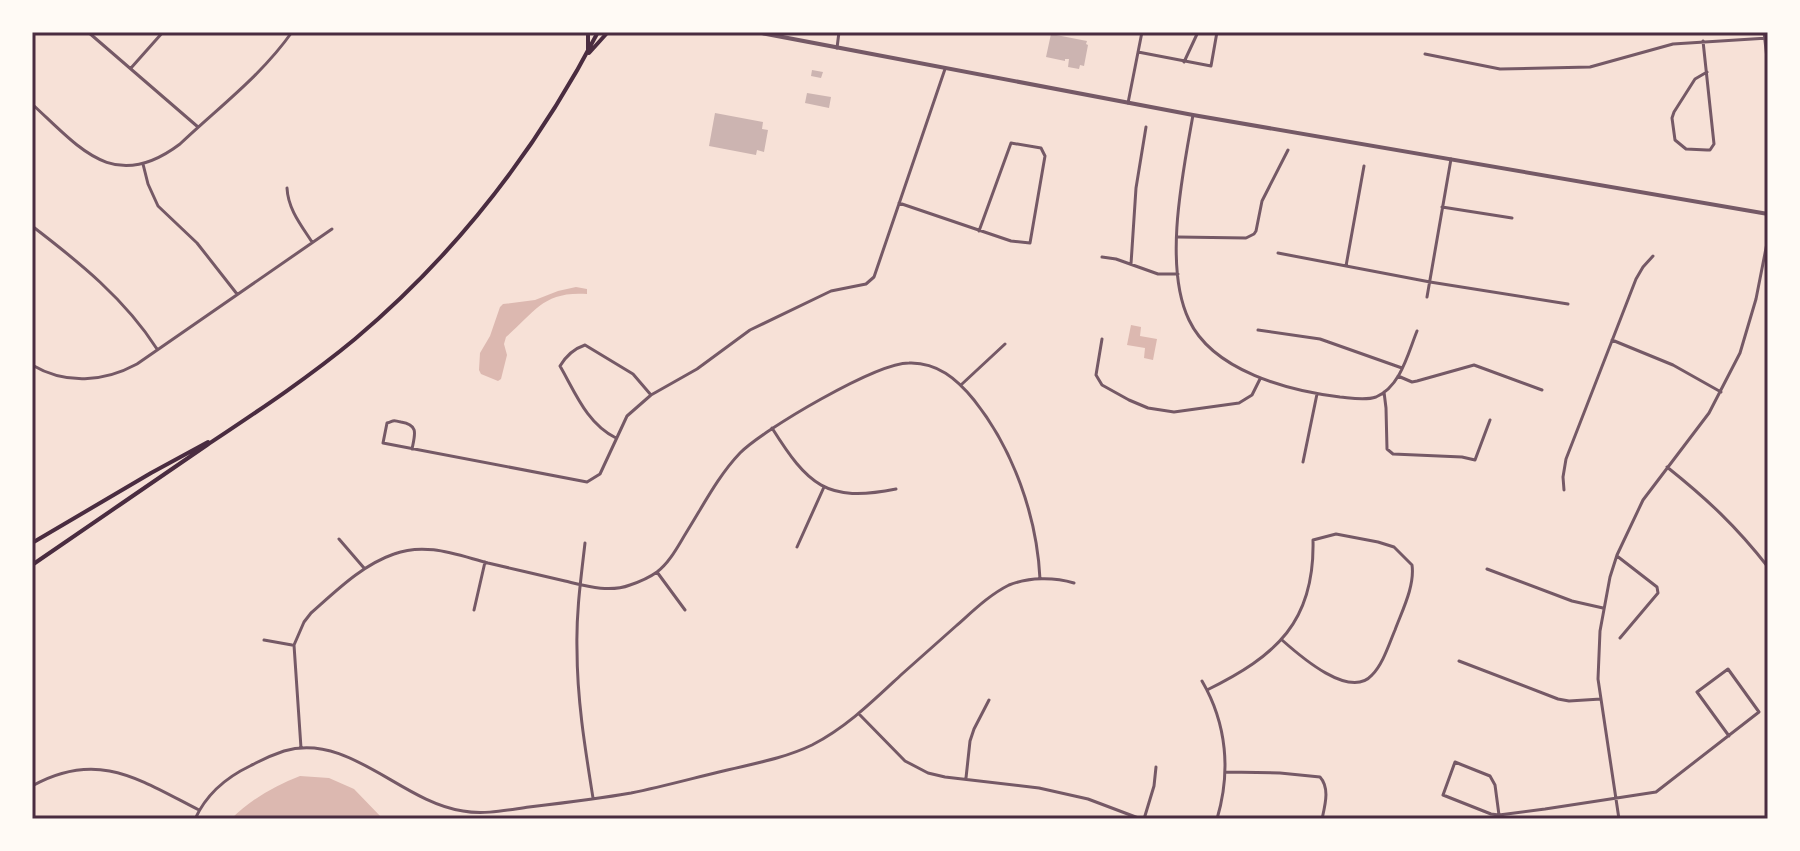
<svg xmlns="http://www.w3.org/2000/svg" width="1800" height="851" font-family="'Roboto Condensed',sans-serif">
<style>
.water{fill:#dcb8b0}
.building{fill:#ccb4b1}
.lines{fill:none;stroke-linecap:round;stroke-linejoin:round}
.minor{stroke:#755966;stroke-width:3}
.tertiary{stroke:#755966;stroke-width:4}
.secondary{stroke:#4a2c40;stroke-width:4}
.neatline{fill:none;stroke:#4a2c40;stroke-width:3}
</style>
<rect width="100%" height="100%" fill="#f7e1d7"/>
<path class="water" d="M576,287L587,289V294C543,291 535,312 506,337L504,344L507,355L501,379L498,381L481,374L479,370L480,353L490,336L500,307L503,304L535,300L558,291Z
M1131,325L1141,327L1140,336L1157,339L1153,360L1144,358L1145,348L1127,345Z
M300,776L329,778L354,789L383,819H231C250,800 274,786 300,776Z"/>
<path class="building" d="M1051,34L1087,41L1086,44L1088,45L1084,66L1080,65L1079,69L1068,67L1069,59H1065V61L1046,57Z
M812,70L823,72L821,78L811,76Z
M807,93L831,97L829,108L805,103Z
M715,113L763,122L762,129L768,130L764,152L757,150L756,155L709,146Z"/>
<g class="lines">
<path class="minor" d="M88,32L198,127
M1764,32L1768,67
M1703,41L1714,144L1710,150H1707L1686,149L1675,140L1672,118L1674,112L1695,79L1707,72
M837,48L839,32
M1138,52L1211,66L1217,32
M1425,54L1500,69L1590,67L1673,44L1768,38
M1184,62L1198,32
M131,68L163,32
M1128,103L1142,32
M32,104C80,148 114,194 180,144C219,107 261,76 292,32
M1193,115C1183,172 1163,266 1189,320C1213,371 1289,391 1340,397C1351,398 1365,401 1376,397C1401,386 1408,353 1417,331
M143,164L148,184L158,206L197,243L237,294
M287,188C288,209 301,225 312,242
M899,203L1011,241L1030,243L1045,156L1041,148L1011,143L979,231
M1442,207L1512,218
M32,226C79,262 125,299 157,349
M1178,237L1246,238L1254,234L1256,231L1262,201L1288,150
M1278,253L1430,282L1568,304
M1102,257L1116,259L1158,274H1178
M1131,264L1136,188L1146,127
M1346,266L1364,166
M1427,297L1451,159
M1258,330L1320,339L1402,368
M1102,339L1096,375L1102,385L1129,400L1148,408L1174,412L1239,403L1252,395L1260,379
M1612,340L1673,365L1721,392
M32,365C66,385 104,382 137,364L332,229
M1398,376L1412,382L1417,381L1474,365L1542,390
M962,384L1005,344
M1384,392L1386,408L1387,449L1393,454L1462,457L1475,460L1490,420
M772,428C808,485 826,503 896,489
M616,438C587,424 575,392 560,366C566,356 573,349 585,345L633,374L651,395
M412,449C415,434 419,425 401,422C391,420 396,420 387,423L383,443L587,482L600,474L627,416L651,395L697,369L750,330L831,291L866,284L874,277L945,69
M1303,462L1317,394
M1667,467C1707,499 1736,526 1768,567
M1564,490L1563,477L1566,459L1636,279L1643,267L1653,256
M339,539L364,568
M585,543C581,578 576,613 577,649C577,699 585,748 593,798
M797,547L824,487
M1617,556L1657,587L1658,593L1620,638
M1487,569L1572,601L1603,608
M657,572L685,610
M474,610L485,562
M264,640L292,645
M1459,661L1558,699L1569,701L1601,699
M1202,681C1227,724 1231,772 1217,819
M1207,690C1276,656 1315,622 1313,540L1336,534L1378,542L1394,547L1412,565C1415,586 1402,611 1395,630C1389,644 1383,664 1372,675C1350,700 1300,656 1282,640
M859,714L905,761L928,773L945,777L1039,788L1088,799L1141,819
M301,748L294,645L304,622L311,613C336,591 362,565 394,554C426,542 457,555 488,563C514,569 539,575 565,581C586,586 609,593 630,585C639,582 650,577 657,572C670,562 678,546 686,533C703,506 718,476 740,453C764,429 876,363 909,363C937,362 957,379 974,400C1013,449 1037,516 1040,579
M1226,772L1280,773L1320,777C1330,788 1325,805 1322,819
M966,778L970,741L974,729L989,700
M32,786C98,749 140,780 199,810
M1499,815L1495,785L1490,776L1455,762L1443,795L1491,814L1499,815L1545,809L1656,792L1759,712L1728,669L1697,692L1729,736
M195,819C206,795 227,777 250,766C261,760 272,755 284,751C349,732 401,802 463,811C484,815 507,810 529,807C563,803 597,799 631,793C661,787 690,779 719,772C751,764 783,759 812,745C847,727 874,700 902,674C920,658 938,642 956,626C973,611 989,595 1009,585C1029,577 1054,577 1074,583
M1144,819L1154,786L1156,767
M1619,819L1598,679L1600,631L1610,577L1617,555L1643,500L1709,413L1740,353L1756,299L1768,238"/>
<path class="tertiary" d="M756,32L1193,115L1768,214"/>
<path class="secondary" d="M588,32V50
M589,53L608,32
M32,543L151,473L208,442
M32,565C90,525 149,485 207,445C258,411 308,378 355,339C456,254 537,149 598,32"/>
</g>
<rect width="1800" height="851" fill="none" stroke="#fffaf5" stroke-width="68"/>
<rect x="34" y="34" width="1732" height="783" class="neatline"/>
</svg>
